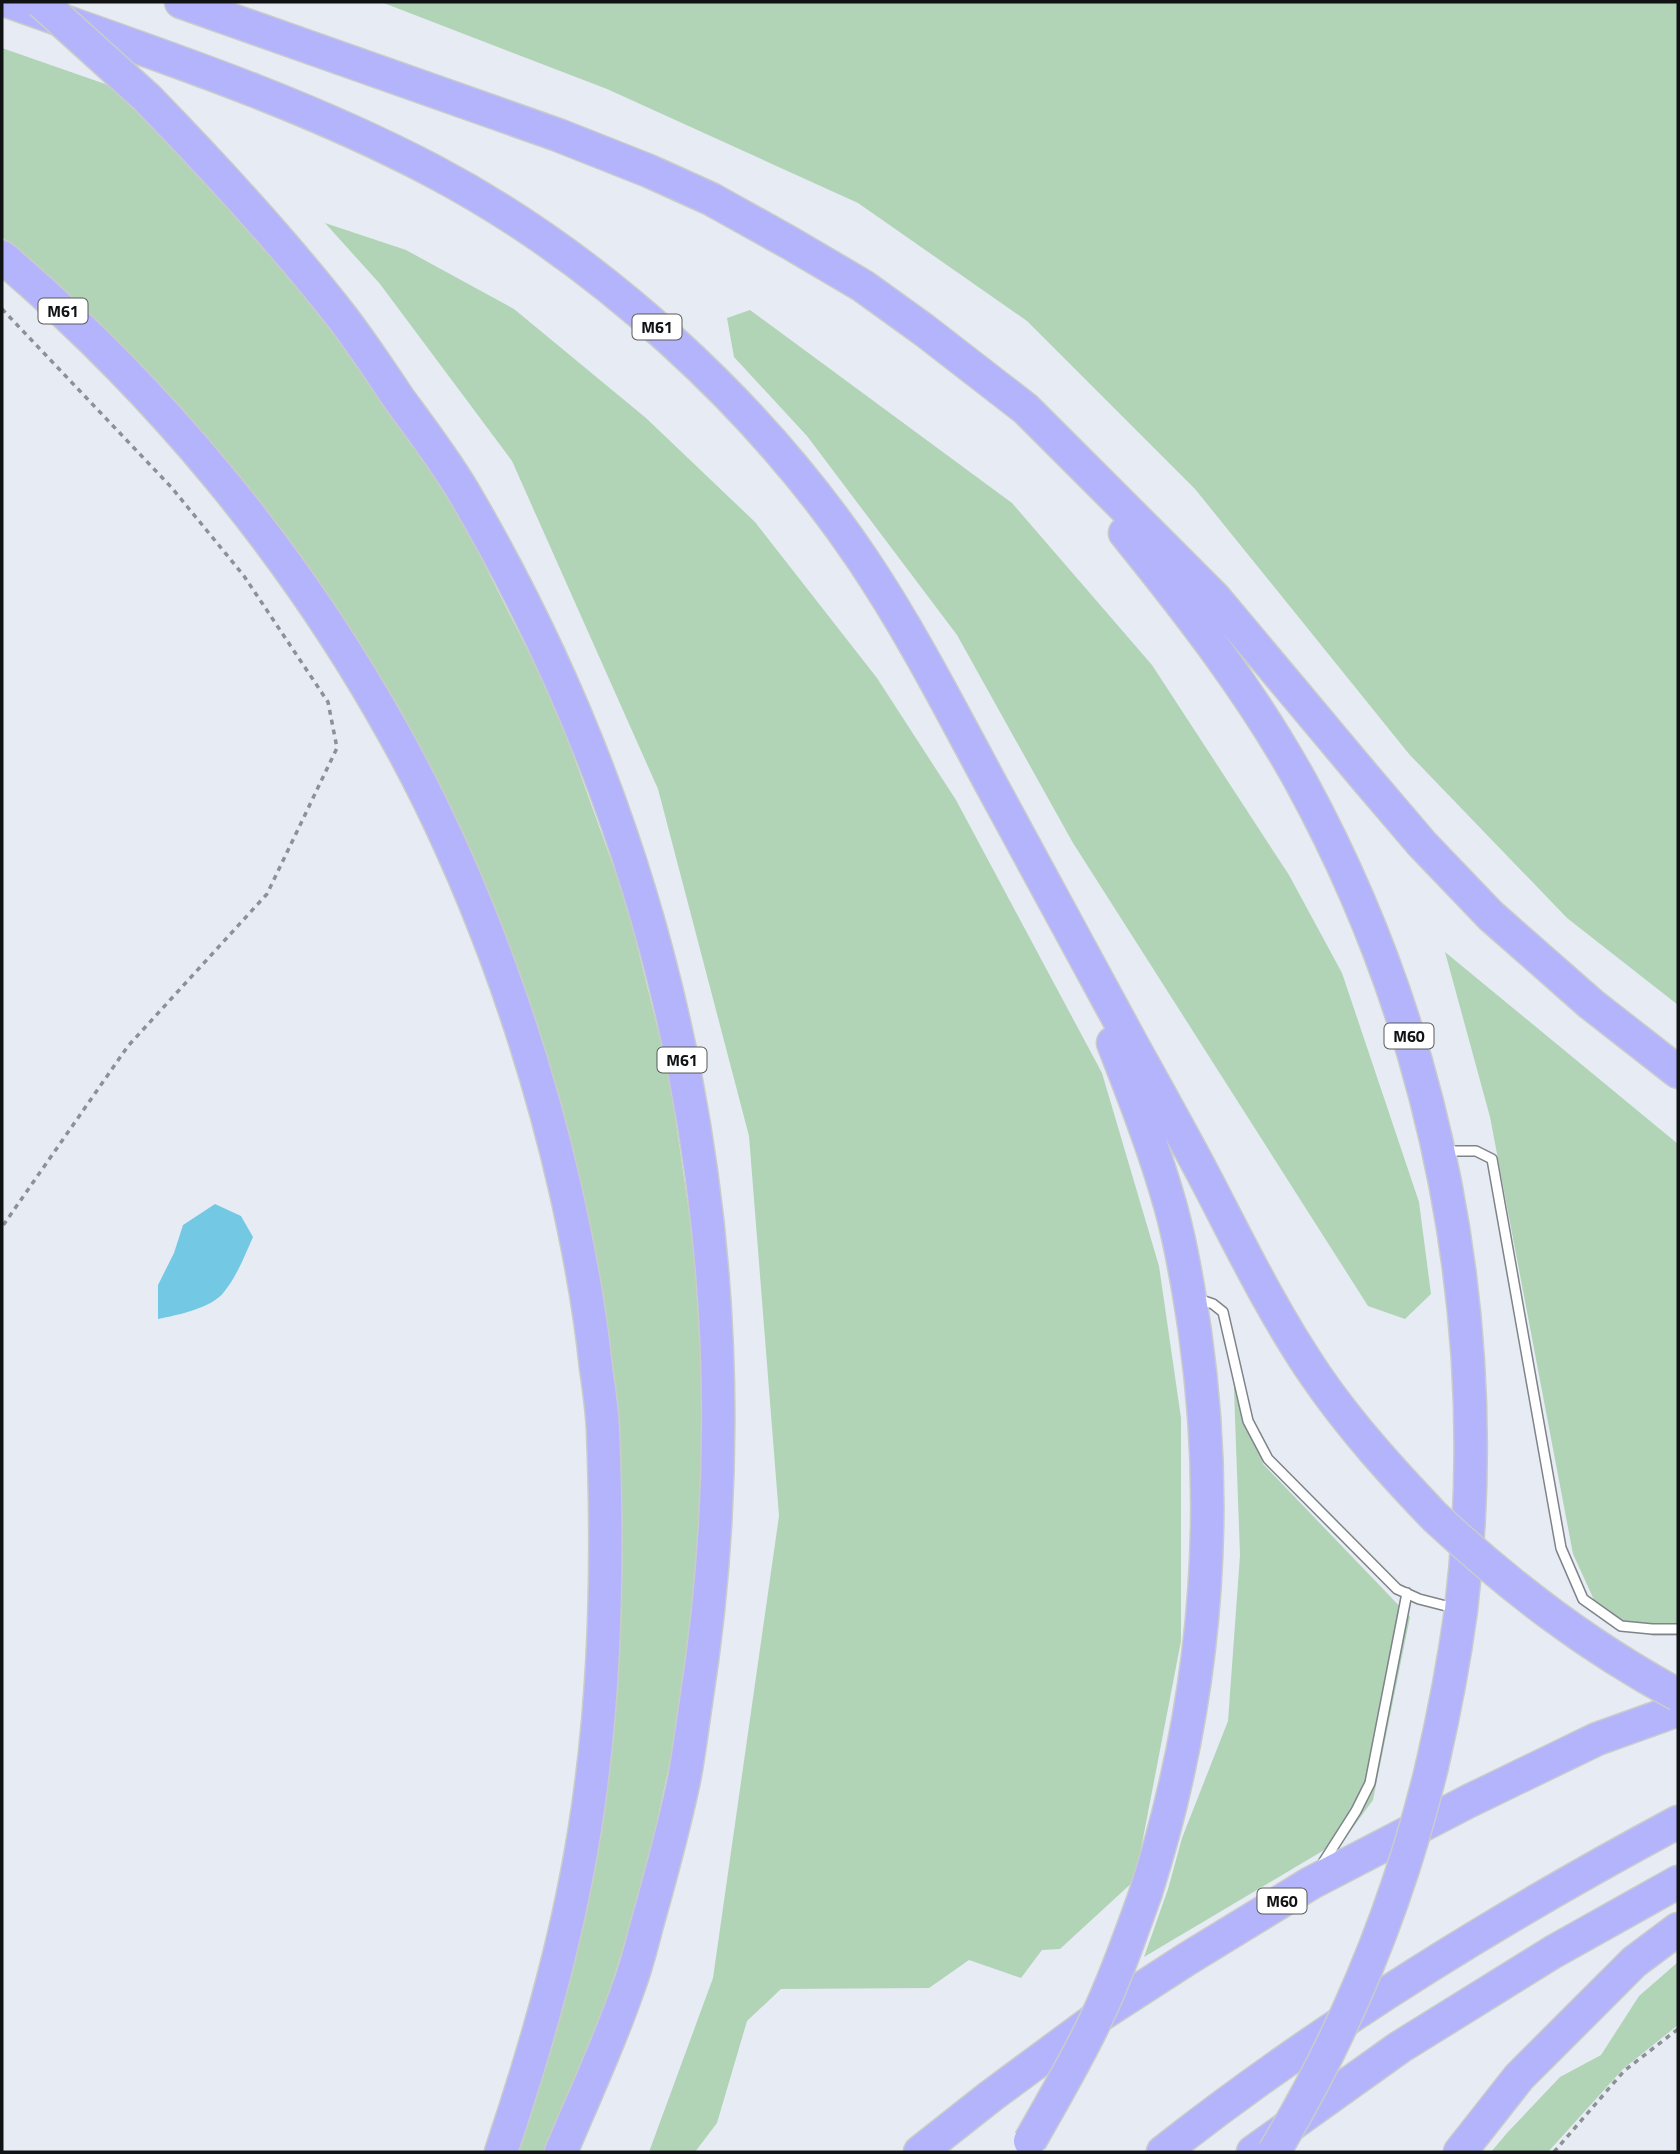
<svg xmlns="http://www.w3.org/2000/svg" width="1680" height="2154" font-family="'Titillium Web',sans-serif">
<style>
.green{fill:#b1d4b7}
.water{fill:#73c9e3}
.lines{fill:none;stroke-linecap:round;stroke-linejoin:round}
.lane-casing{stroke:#7f838a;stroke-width:12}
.highway-casing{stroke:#cacbcb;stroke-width:35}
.path{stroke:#8d9196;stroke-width:3.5;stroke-dasharray:5 5;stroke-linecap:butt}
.lane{stroke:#fff;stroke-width:9}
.highway{stroke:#b3b4fc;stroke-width:32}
.highway-bridge-casing{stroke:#cacbcb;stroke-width:35;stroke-linecap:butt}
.highway-bridge{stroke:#b3b4fc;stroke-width:32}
.labels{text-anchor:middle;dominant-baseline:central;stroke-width:5;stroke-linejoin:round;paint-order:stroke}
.shield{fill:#fff;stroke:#58595a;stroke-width:2}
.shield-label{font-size:16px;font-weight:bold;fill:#101214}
</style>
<rect width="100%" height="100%" fill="#e7ecf4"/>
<path class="green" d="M381,2H1678V1005L1567,918L1409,754L1195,489L1027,321L858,203L607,89Z
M2,48L111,86L146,117L271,241L369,369L455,506L555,704L626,901L669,1074L697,1267L704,1442L694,1601L672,1753L643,1885L591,2050L550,2152H517L551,2040L591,1876L611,1751L621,1599L615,1449L557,1104L504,931L421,755L150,377L2,237Z
M325,223L406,250L514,309L646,418L755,522L877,678L956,800L1102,1073L1159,1266L1181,1418V1641L1135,1880L1060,1949L1042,1950L1021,1978L969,1960L929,1988L781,1989L747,2021L717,2123L695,2152H649L713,1978L779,1516L749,1136L658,789L512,461L380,284Z
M750,310L1012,503L1152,665L1289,875L1342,973L1419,1202L1431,1294L1405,1319L1368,1306L1073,843L957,635L807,436L734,357L727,318Z
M1445,952L1678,1144V1636H1653L1600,1613L1573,1554L1490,1117Z
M1232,1335L1263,1464L1410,1617L1373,1800L1346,1837L1144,1957L1168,1889L1182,1838L1228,1721L1240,1555Z
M1678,1962V2025L1623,2069L1548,2152H1491L1507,2133L1560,2077L1601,2055L1639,1996Z"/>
<path class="water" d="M215,1204L241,1216L253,1237C245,1255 237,1276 224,1292C212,1308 178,1315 158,1319V1285L174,1253L183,1225Z"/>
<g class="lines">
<g class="lane-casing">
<path id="lane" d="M1445,1151H1476L1492,1159L1561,1548L1583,1599L1621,1626L1652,1629H1678
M1198,1299L1213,1304L1223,1312L1248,1421L1268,1459L1397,1589L1419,1599L1454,1608
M1321,1866L1356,1811L1370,1783L1407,1593"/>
</g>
<g class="highway-casing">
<path id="highway" d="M10,2C153,53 298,100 433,171C598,258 759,405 863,560C912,633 951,710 992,786C1039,872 1085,958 1132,1044C1158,1091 1185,1139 1210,1187C1243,1251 1275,1316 1316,1376C1351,1427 1392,1472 1435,1517
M181,2L558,135L649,171L711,199L790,243L863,286L924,330L1026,409L1214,597L1364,776L1422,844L1491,916L1591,1004L1678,1072
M147,98C215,168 281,239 341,316C362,343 380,371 399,399C421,429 444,459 463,491C679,858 762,1281 696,1702C692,1728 689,1754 684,1780C674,1827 661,1875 648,1921C642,1943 637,1965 629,1986C610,2042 584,2097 561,2152
M2,257C158,390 293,552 393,732C471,871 531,1037 566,1192C579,1250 590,1308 596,1368C599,1388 602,1409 603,1430C609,1580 605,1732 576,1879C558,1972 531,2063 501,2152
M1125,533C1189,612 1252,693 1301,782C1438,1033 1495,1325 1461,1610C1454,1662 1444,1714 1432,1766
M1113,1043C1134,1097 1155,1151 1171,1208C1182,1248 1189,1291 1195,1332C1222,1522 1204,1709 1146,1892
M920,2152L991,2096L1102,2014L1187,1959L1311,1883L1469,1801L1597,1739L1678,1710
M1163,2152C1323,2026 1499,1918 1678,1822
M1253,2152L1400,2047L1553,1952L1678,1882
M1460,2152L1519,2077L1634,1962L1678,1929"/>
</g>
<path class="path" d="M2,309L172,488L244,576L328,702L337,748L267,894L128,1046L2,1227
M1554,2152L1624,2071L1678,2029"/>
<use href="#lane" class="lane"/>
<use href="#highway" class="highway"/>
<g class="highway-bridge-casing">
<path id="highway-bridge" d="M41,2L147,98
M1435,1517C1510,1587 1587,1646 1678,1695
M1030,2141C1053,2100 1077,2060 1097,2017C1116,1977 1131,1934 1146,1892
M1274,2152C1346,2032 1399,1903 1432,1766"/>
</g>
<use href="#highway-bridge" class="highway-bridge"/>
</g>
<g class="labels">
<g class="shield">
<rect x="38.5" y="298.5" width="49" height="25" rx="5"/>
<rect x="632.5" y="314.5" width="49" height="25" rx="5"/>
<rect x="1384.5" y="1023.5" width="49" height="25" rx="5"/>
<rect x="657.5" y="1047.5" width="49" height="25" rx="5"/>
<rect x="1257.5" y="1888.5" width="49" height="25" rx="5"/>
</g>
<g class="shield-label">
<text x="63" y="311">M61</text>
<text x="657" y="327">M61</text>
<text x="1409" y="1036">M60</text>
<text x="682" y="1060">M61</text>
<text x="1282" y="1901">M60</text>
</g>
</g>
<rect width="1680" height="2154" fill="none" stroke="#101214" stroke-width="7"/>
</svg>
